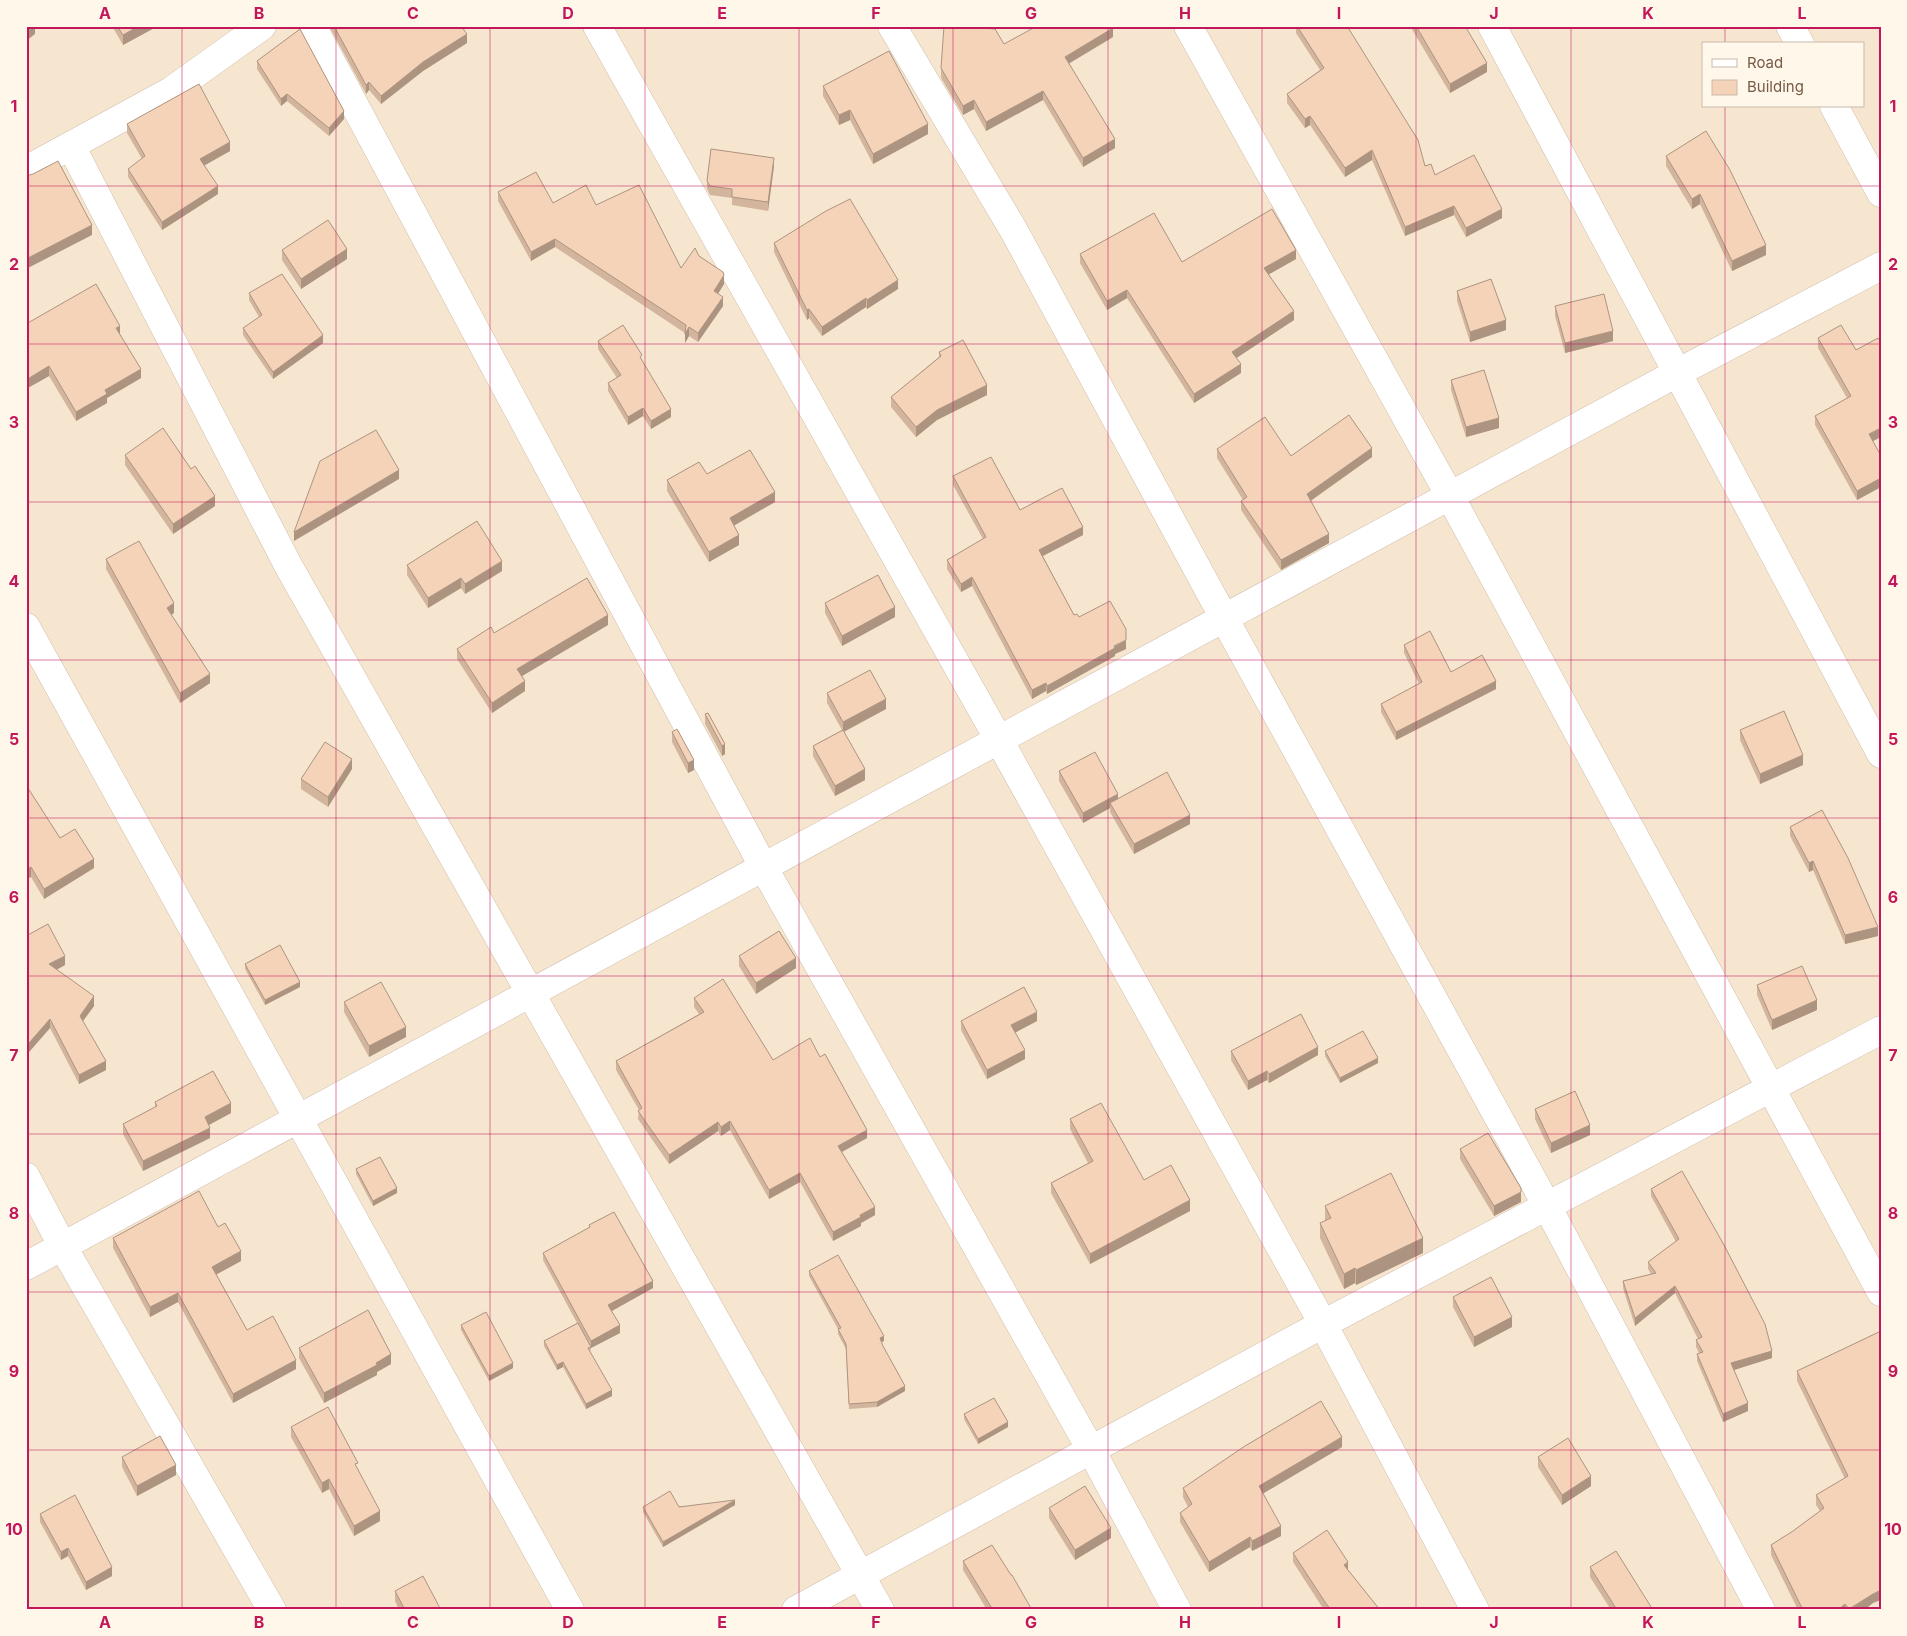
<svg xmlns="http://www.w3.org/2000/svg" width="1907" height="1636" font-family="Inter,sans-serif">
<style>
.residential{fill:#f6e6d0;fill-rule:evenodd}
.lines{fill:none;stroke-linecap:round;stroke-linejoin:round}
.minor-casing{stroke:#d2beab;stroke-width:29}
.tertiary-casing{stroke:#d2beab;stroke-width:29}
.minor{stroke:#fff;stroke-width:28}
.tertiary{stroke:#fff;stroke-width:28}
.wall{fill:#d3b59e}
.shaded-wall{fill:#ac9481}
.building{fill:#f5d3b8;stroke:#ac9481}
.grid{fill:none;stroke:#c2185b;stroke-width:1;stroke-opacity:0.55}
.neatline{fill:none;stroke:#c2185b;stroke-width:2}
.grid-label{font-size:16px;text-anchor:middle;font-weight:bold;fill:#c2185b}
</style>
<rect width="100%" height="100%" fill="#fef4e2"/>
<path class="residential" d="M26,26H1881V1610H26ZM1703,44H1863V106H1703Z"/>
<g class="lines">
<g class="minor-casing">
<path id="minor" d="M312,26L764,868L1091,1450L1177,1610
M597,26L999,740L1323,1324L1475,1610
M892,26L1013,229L1224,618L1547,1206L1761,1610
M1188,26L1450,496L1881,1292
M1492,26L1881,754
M1790,26L1800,44
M1834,106L1881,193
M71,146L289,567L880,1610
M26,627L570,1610
M26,1177L63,1247L272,1610
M26,1266L1677,373L1881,266
M796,1610L1323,1324L1881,1030"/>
</g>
<g class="tertiary-casing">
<path id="tertiary" d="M26,170L171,91L262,26"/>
</g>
<use href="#minor" class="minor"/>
<use href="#tertiary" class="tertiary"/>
</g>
<path class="wall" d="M112,26H158L123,45Z
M329,26H461L467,43L423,71L381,104L369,90L366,94Z
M1296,26H1347L1425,166L1435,175L1502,218L1466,237L1454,215L1405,236L1372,160L1345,177L1310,125L1305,128L1287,103V94L1320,70L1296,33Z
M1410,26H1465L1487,72L1450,93Z
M1113,37L1069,63L1115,148L1083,167L1043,100L986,131L974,109L963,115L941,78V68L1004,44Z
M257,61L344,119L329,136L287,101L281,106L257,69Z
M823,86L928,134L873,164L850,120L839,125L823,96Z
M127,124L230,151L204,165L218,194L162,230L128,177V169L142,159L127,133Z
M1666,156L1766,255L1732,271L1700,204L1692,209L1666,166Z
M774,166L768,211L732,205V198L710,195L707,189V181Z
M498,192L553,203L596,205L681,268L699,256L724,284L718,294L723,306L698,342L689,336L685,343V333L555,247L531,261L498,201Z
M774,243L898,289L867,309L866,307L822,336L809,318L807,320L774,252Z
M282,250L347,259L301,289L282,260Z
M1080,254L1182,262L1296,259L1269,274L1294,320L1236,358L1241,373L1194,403L1127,298L1107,310L1080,263Z
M1457,291L1506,330L1470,342L1457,301Z
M249,293L323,343L273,379L243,335V328L259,317L249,300Z
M1555,306L1613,341L1565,353L1555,316Z
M26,324L120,334L141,378L107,398V403L76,421L49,376L26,389Z
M1818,338L1856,350L1881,343V437L1873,441L1881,456V487L1857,500L1815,425V416L1847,398L1818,348Z
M598,341L642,361L671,417L651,429L643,416L628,425L608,391V383L617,378L598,349Z
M939,352L987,395L937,420L916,437L891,407V397L939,357Z
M1451,380L1499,428L1466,437L1451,390Z
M1217,449L1291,456L1372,457L1311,501L1329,543L1281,570L1241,510V501L1243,500L1217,458Z
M125,455L215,506L173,534L125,465Z
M707,474L775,502L734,525L739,545L709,562L667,491V480Z
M953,476L1020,510L1083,535L1043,556L1074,615L1079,617L1126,649L1115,654V656L1047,694L1046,691L1032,699L972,586L961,592L947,569V560L983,539L953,485Z
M106,559L174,613L171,615L210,683L180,703L106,569Z
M407,565L502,571L465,594L461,588L428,608L407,575Z
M825,603L895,617L842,646L825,613Z
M608,625L522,676L525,691L492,713L457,659V649L494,633Z
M1404,645L1451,672L1496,689L1396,740L1381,712V704L1419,684L1404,653Z
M827,693L886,709L844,732L865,780L835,796L813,756V746L842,730L827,703Z
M705,714L725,744V754L722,756L705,724Z
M1740,730L1803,765L1760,784L1740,740Z
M672,732L694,770L688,773L672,742Z
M352,769L328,807L301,789V779Z
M1059,771L1118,799L1190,824L1134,854L1110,812V808L1083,823L1059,781Z
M26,785L60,838L94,868L44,899L31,877L26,879Z
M1790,827L1878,936L1845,944L1813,870L1809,872L1790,836Z
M26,936L65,965L56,970L94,1006L83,1021L106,1070L79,1084L50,1028L29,1052L26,1049Z
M739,956L796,968L756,994L739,966Z
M245,964L300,987L265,1005L245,969Z
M1757,985L1817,1010L1772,1030L1757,995Z
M694,998L773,1060L820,1057L867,1138L842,1152L875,1215L861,1223V1226L833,1241L800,1182L769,1199L730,1130L721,1136L718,1131L669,1164L638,1119L639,1110L616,1070V1061L699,1014L694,1007Z
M344,1002L406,1037L369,1057L344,1012Z
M961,1021H1037L1015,1032L1025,1059L987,1079L961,1030Z
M1231,1051L1318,1055L1269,1083L1267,1080L1248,1090L1231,1060Z
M1325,1051L1378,1063L1340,1083L1325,1056Z
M155,1102L231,1113L209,1125L210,1138L143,1171L123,1134V1124L155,1107Z
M1535,1109L1590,1135L1551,1153L1535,1119Z
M1070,1119L1144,1180L1190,1211L1090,1264L1051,1193V1183L1088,1163L1070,1129Z
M1460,1149L1521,1202L1494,1216L1460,1159Z
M356,1169L397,1193L373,1206L356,1174Z
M1651,1189L1772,1358L1733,1370L1748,1411L1723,1422L1697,1361V1354L1699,1353L1696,1347V1340L1698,1339L1675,1293L1635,1326L1623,1288V1281L1651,1274L1648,1269V1262L1676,1242L1651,1196Z
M1325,1206L1423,1253L1356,1285L1355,1283L1344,1289L1320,1238V1223L1325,1221Z
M589,1225L653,1288L612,1311L620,1333L591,1348L590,1352L612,1396L586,1409L563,1367L557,1370L544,1346V1341L577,1323L543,1260V1253L589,1228Z
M218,1227L241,1261L216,1274L247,1330L296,1369L233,1403L178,1302L150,1317L113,1248V1238Z
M809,1271L884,1341L881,1342L905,1391L877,1407L849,1409L846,1349L838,1334V1329L809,1276Z
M1453,1297L1512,1327L1474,1347L1453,1307Z
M461,1325L513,1368L489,1381L461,1330Z
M1881,1331L1873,1603L1864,1610H1798L1771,1555V1545L1793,1531L1820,1511L1816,1505V1495L1845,1479L1797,1381V1371Z
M299,1348L391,1364L377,1372V1375L324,1403L299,1358Z
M964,1414L1008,1427L978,1444L964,1419Z
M291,1427L358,1469L380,1521L354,1536L329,1489L322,1493L291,1437Z
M1342,1447L1263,1493L1281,1536L1252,1551L1250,1547L1209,1572L1180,1522V1513L1188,1507L1183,1497V1488Z
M122,1457L176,1475L137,1496L122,1467Z
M1538,1457L1591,1486L1562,1505L1538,1467Z
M735,1505L663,1547L643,1512V1507Z
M1049,1508L1111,1538L1075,1560L1049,1518Z
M40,1514L112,1576L86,1590L68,1556L61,1560L40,1522Z
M1293,1553L1348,1570L1380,1610H1324L1293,1562Z
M963,1561L1032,1610H987L963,1570Z
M1590,1567L1653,1610H1611L1590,1577Z
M395,1591L441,1610H399L395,1601Z"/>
<path class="shaded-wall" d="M33,26H35V34L26,41V32Z
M139,26H158L123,45V35Z
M1113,28V37L1065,66V57Z
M467,34V43L423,71L381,104V96L423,62Z
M1487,63V72L1450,93V84Z
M369,82V90L366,94V85Z
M1043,91V100L986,131V122Z
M287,94V101L281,106V99Z
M974,100V109L963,115V106Z
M850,110V120L839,125V115Z
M344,111V119L329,136V128Z
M1310,116V125L1305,128V119Z
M928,124V134L873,164V154Z
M1115,139V148L1083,167V158Z
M230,142V151L200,168V159Z
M1372,150V160L1345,177V168Z
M774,158V166L768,211V202Z
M218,186V194L162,230V222Z
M1700,194V204L1692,209V199Z
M1454,206V215L1405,236V227Z
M1502,209V218L1466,237V228Z
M92,225V235L26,269V259Z
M555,239V247L531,261V252Z
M1766,245V255L1732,271V261Z
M347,249V259L301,289V279Z
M1296,250V259L1264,277V268Z
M724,275V284L714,300V291Z
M898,280V289L867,309V300Z
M1127,290V298L1107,310V301Z
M723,297V306L698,342V333Z
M866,298V307L822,336V327Z
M809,309V318L807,320V310Z
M1294,311V320L1232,361V352Z
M1506,320V330L1470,342V332Z
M120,326V335L116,328Z
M689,327V336L685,343V334Z
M1613,331V341L1565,353V343Z
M323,335V343L273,379V372Z
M1241,364V373L1194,403V394Z
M49,366V376L26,389V380Z
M141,369V378L107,398V403L76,421V412L105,390Z
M987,385V395L937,420L916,437V427L937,410Z
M643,408V416L628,425V417Z
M671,409V417L651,429V421Z
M1499,418V428L1466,437V427Z
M1881,428V437L1869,443V434Z
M1372,448V457L1307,503V494Z
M399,470V479L294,541V532Z
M1881,478V487L1857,500V491Z
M775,492V502L730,528V518Z
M215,496V506L173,534V524Z
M1083,527V535L1039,558V550Z
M1329,534V543L1281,570V560Z
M739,535V545L709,562V552Z
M502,561V571L465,594V584Z
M972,577V586L961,592V584Z
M461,578V588L428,608V598Z
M174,603V613L167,617V608Z
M895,607V617L842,646V636Z
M608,615V625L517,679V669Z
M1126,640V649L1115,654V656L1047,694V686Z
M210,674V683L180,703V693Z
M525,681V691L492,713V703Z
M1496,681V689L1396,740V732Z
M1046,683V691L1032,699V690Z
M886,699V709L843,732V722Z
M725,744V754L722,756V746Z
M1803,755V765L1760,784V774Z
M352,759V769L328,807V797Z
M694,760V770L688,773V763Z
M865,769V780L835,796V786Z
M1118,794V804L1110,803V808L1083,823V813Z
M1190,815V824L1134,854V844Z
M94,859V868L44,899V889Z
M1813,861V870L1809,872V863Z
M31,867V877L26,879V870Z
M1878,927V936L1845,944V935Z
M65,956V965L49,974V964Z
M796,958V968L756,994V983Z
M300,982V987L265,1005V1000Z
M94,996V1006L80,1025V1016Z
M1817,1000V1010L1772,1030V1020Z
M1037,1012V1021L1011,1035V1025Z
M50,1019V1028L29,1052V1043Z
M406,1027V1037L369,1057V1046Z
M1318,1047V1055L1269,1083V1074Z
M1025,1050V1059L987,1079V1070Z
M1378,1058V1063L1340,1083V1078Z
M106,1061V1070L79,1084V1075Z
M1267,1071V1080L1248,1090V1081Z
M231,1103V1113L205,1127V1117Z
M730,1121V1130L721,1136V1127Z
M718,1122V1131L669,1164V1155Z
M1590,1125V1135L1551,1153V1143Z
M210,1128V1138L143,1171V1161Z
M867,1130V1138L838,1154V1146Z
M800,1173V1182L769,1199V1190Z
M397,1188V1193L373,1206V1201Z
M1521,1192V1202L1494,1216V1206Z
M1190,1200V1211L1090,1264V1254Z
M875,1207V1215L861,1223V1226L833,1241V1232Z
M1423,1238V1253L1356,1285V1270Z
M241,1251V1261L212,1277V1267Z
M1355,1268V1283L1344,1289V1274Z
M653,1281V1288L608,1313V1305Z
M1675,1286V1293L1635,1326V1318Z
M178,1293V1302L150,1317V1307Z
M1512,1317V1327L1474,1347V1337Z
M620,1325V1333L591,1348V1341Z
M884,1336V1341L880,1343V1338Z
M1772,1351V1358L1731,1371V1363Z
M391,1354V1364L377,1372V1375L324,1403V1393Z
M296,1360V1369L233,1403V1394Z
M563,1362V1367L557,1370V1365Z
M513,1363V1368L489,1381V1376Z
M905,1386V1391L877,1407V1402Z
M612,1390V1396L586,1409V1404Z
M1748,1403V1411L1723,1422V1414Z
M1008,1422V1427L978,1444V1439Z
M1342,1437V1447L1259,1496V1486Z
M176,1465V1475L137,1496V1486Z
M1591,1476V1486L1562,1505V1495Z
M329,1479V1489L322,1493V1483Z
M735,1500V1505L663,1547V1542Z
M380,1511V1521L354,1536V1526Z
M1281,1526V1536L1252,1551V1541Z
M1111,1528V1538L1075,1560V1550Z
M1250,1537V1547L1209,1572V1562Z
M68,1548V1556L61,1560V1552Z
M1348,1562V1571L1344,1565Z
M112,1567V1576L86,1590V1582Z
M1881,1590V1600L1873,1603L1864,1610H1849L1873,1594Z
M1845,1604V1610H1838Z"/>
<path class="building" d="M26,26H33L26,32Z
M117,26H139L123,35Z
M334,26H461L467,34L423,62L381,96L369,82L366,85Z
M944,26H961L995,29L1004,44L1037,26H1112L1113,28L1065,57L1115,139L1083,158L1043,91L986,122L974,100L963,106L941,68Z
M1297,26H1347L1418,140L1425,166L1431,164L1435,175L1474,155L1502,209L1466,228L1454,206L1405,227L1372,150L1345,168L1310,116L1305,119L1287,94L1324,68Z
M1416,26H1465L1487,63L1450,84Z
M300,29L344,111L329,128L287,94L281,99L257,61Z
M889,51L928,124L873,154L850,110L839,115L823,86Z
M199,84L230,142L200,159L218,186L162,222L128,169L145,156L127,124Z
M1706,131L1730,170L1766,245L1732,261L1700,194L1692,199L1666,156Z
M711,149L774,158L768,202L732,197V189L710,186L707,181Z
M58,161L92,225L26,259V176L33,174Z
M536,172L553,203L586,185L596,205L639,185L681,268L695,248L699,256L723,272L724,275L714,291L723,297L698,333L689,327L685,334L686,325L555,239L531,252L498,192Z
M850,199L898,280L867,300L866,298L822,327L809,309L807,310L774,243L826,211Z
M1272,209L1296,250L1264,268L1294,311L1232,352L1241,364L1194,394L1127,290L1107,301L1080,254L1154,213L1182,262Z
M328,220L347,249L301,279L282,250Z
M282,274L323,335L273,372L243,328L262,315L249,293Z
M1491,279L1506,320L1470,332L1457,291Z
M96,284L120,326L116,328L141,369L105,390L107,394L76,412L49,366L26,380V324Z
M1604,294L1613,331L1565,343L1555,306Z
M623,325L642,355L640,357L671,409L651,421L643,408L628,417L608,383L621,375L598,341Z
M1841,325L1856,350L1878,338L1881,343V428L1869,434L1881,456V478L1857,491L1815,416L1851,396L1818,338Z
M963,340L987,385L937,410L916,427L891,397L941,356L939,352Z
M1484,370L1499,418L1466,427L1451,380Z
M1349,415L1372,448L1307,494L1329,534L1281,560L1241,501L1247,497L1217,449L1265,417L1291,456Z
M163,428L191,469L195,466L215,496L173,524L125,455Z
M376,430L399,470L294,532L320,461Z
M750,450L775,492L730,518L739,535L709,552L667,480L699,462L707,474Z
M991,457L1020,510L1062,488L1083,527L1039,550L1074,615L1077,614L1079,617L1110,601L1126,629V640L1114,646L1115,648L1047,686L1046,683L1032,690L972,577L961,584L947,560L986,537L953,476Z
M477,521L502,561L465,584L461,578L428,598L407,565Z
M139,541L174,603L167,608L210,674L180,693L106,559Z
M878,575L895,607L842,636L825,603Z
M587,578L608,615L517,669L525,681L492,703L457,649L491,627L494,633Z
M1430,631L1451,672L1482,655L1496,681L1396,732L1381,704L1422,682L1404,645Z
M870,670L886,699L843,722L827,693Z
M1784,711L1803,755L1760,774L1740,730Z
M708,713L725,744L722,746L705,714Z
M677,729L694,760L688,763L672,732Z
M843,730L865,769L835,786L813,746Z
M325,742L352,759L328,797L301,779Z
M1095,752L1118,794L1083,813L1059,771Z
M1167,772L1190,815L1134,844L1110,803Z
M26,785L60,838L75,829L94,859L44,889L31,867L26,870Z
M1822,810L1848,858L1878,927L1845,935L1813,861L1809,863L1790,827Z
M48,924L65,956L49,964L94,996L80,1016L106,1061L79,1075L50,1019L29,1043L26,1040V936Z
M779,931L796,958L756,983L739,956Z
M280,945L300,982L265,1000L245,964Z
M1802,966L1817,1000L1772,1020L1757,985Z
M723,979L773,1060L810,1038L820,1057L825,1054L867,1130L838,1146L875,1207L860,1215L861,1217L833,1232L800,1173L769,1190L730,1121L721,1127L718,1122L669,1155L638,1111L642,1108L616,1061L704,1012L694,998Z
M381,982L406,1027L369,1046L344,1002Z
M1024,987L1037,1012L1011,1025L1025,1050L987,1070L961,1021Z
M1301,1014L1318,1047L1269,1074L1267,1071L1248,1081L1231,1051Z
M1363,1031L1378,1058L1340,1078L1325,1051Z
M213,1071L231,1103L205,1117L210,1128L143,1161L123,1124L157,1106L155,1102Z
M1575,1091L1590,1125L1551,1143L1535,1109Z
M1101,1103L1144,1180L1171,1165L1190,1200L1090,1254L1051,1183L1093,1161L1070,1119Z
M1488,1133L1521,1188V1192L1494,1206L1460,1149Z
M380,1157L397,1188L373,1201L356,1169Z
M1682,1171L1724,1245L1765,1324L1772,1351L1731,1363L1748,1403L1723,1414L1697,1354L1703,1352L1696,1340L1702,1337L1675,1286L1635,1318L1623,1281L1656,1273L1648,1262L1679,1239L1651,1189Z
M1391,1173L1423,1238L1356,1270L1355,1268L1344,1274L1320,1223L1331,1218L1325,1206Z
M199,1191L218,1227L225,1223L241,1251L212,1267L247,1330L273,1316L296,1360L233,1394L178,1293L150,1307L113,1238Z
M614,1212L653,1281L608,1305L620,1325L591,1341L543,1253L590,1227L589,1225Z
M838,1255L884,1336L880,1338L883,1346L905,1386L877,1402L849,1404L846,1344L838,1329L841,1328L809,1271Z
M1491,1277L1512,1317L1474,1337L1453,1297Z
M368,1310L391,1354L376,1363L377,1365L324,1393L299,1348Z
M486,1312L513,1363L489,1376L461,1325Z
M578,1323L591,1347L588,1348L612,1390L586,1404L563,1362L557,1365L544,1341Z
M1881,1331V1590L1873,1594L1849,1609L1845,1604L1838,1610H1803L1771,1545L1793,1531L1824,1508L1816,1495L1848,1476L1797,1371Z
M994,1398L1008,1422L978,1439L964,1414Z
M1321,1401L1342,1437L1259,1486L1281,1526L1252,1541L1250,1537L1209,1562L1180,1513L1192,1504L1183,1488L1245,1446Z
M328,1407L358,1463L355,1464L380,1511L354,1526L329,1479L322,1483L291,1427Z
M160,1436L176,1465L137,1486L122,1457Z
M1568,1438L1591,1476L1562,1495L1538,1457Z
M1085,1486L1111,1528L1075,1550L1049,1508Z
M670,1491L679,1507L735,1500L663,1542L643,1507Z
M75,1495L112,1567L86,1582L68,1548L61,1552L40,1514Z
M1327,1530L1348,1562L1344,1565L1380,1610H1331L1325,1602L1293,1553Z
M992,1545L1011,1575H1012L1032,1610H993L963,1561Z
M1616,1551L1653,1610H1617L1590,1567Z
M423,1576L441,1610H405L395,1591Z"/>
<path class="grid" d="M182,26V1610M336,26V1610M490,26V1610M645,26V1610M799,26V1610M953,26V1610M1108,26V1610M1262,26V1610M1416,26V1610M1571,26V1610M1725,26V44M1725,106V1610M26,186H1881M26,344H1881M26,502H1881M26,660H1881M26,818H1881M26,976H1881M26,1134H1881M26,1292H1881M26,1450H1881"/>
<rect width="1907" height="1636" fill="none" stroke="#fff8ea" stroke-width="55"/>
<rect x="1702" y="42" width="162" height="65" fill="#fff8ea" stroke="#c9b9a9"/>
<rect x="1712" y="59" width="25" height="8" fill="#ffffff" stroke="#c9b9a9"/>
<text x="1747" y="68" font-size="15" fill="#775a47">Road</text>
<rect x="1712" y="80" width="25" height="15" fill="#f5d3b8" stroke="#c9b9a9"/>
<text x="1747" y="92" font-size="15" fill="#775a47">Building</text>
<rect x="28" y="28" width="1852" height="1580" class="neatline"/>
<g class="grid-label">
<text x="105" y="19">A</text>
<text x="259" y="19">B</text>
<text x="413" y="19">C</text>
<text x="568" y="19">D</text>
<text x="722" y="19">E</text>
<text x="876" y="19">F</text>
<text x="1031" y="19">G</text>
<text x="1185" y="19">H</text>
<text x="1339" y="19">I</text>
<text x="1494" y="19">J</text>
<text x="1648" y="19">K</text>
<text x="1802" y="19">L</text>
<text x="14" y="112">1</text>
<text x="1893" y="112">1</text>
<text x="14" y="270">2</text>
<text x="1893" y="270">2</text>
<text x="14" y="428">3</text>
<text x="1893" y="428">3</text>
<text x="14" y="587">4</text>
<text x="1893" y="587">4</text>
<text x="14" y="745">5</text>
<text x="1893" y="745">5</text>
<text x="14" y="903">6</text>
<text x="1893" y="903">6</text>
<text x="14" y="1061">7</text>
<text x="1893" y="1061">7</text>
<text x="14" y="1219">8</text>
<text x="1893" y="1219">8</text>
<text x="14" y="1377">9</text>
<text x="1893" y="1377">9</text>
<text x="14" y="1535">10</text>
<text x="1893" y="1535">10</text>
<text x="105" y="1628">A</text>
<text x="259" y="1628">B</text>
<text x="413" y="1628">C</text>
<text x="568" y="1628">D</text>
<text x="722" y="1628">E</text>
<text x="876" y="1628">F</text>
<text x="1031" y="1628">G</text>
<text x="1185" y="1628">H</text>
<text x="1339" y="1628">I</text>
<text x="1494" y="1628">J</text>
<text x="1648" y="1628">K</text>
<text x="1802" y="1628">L</text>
</g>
</svg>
